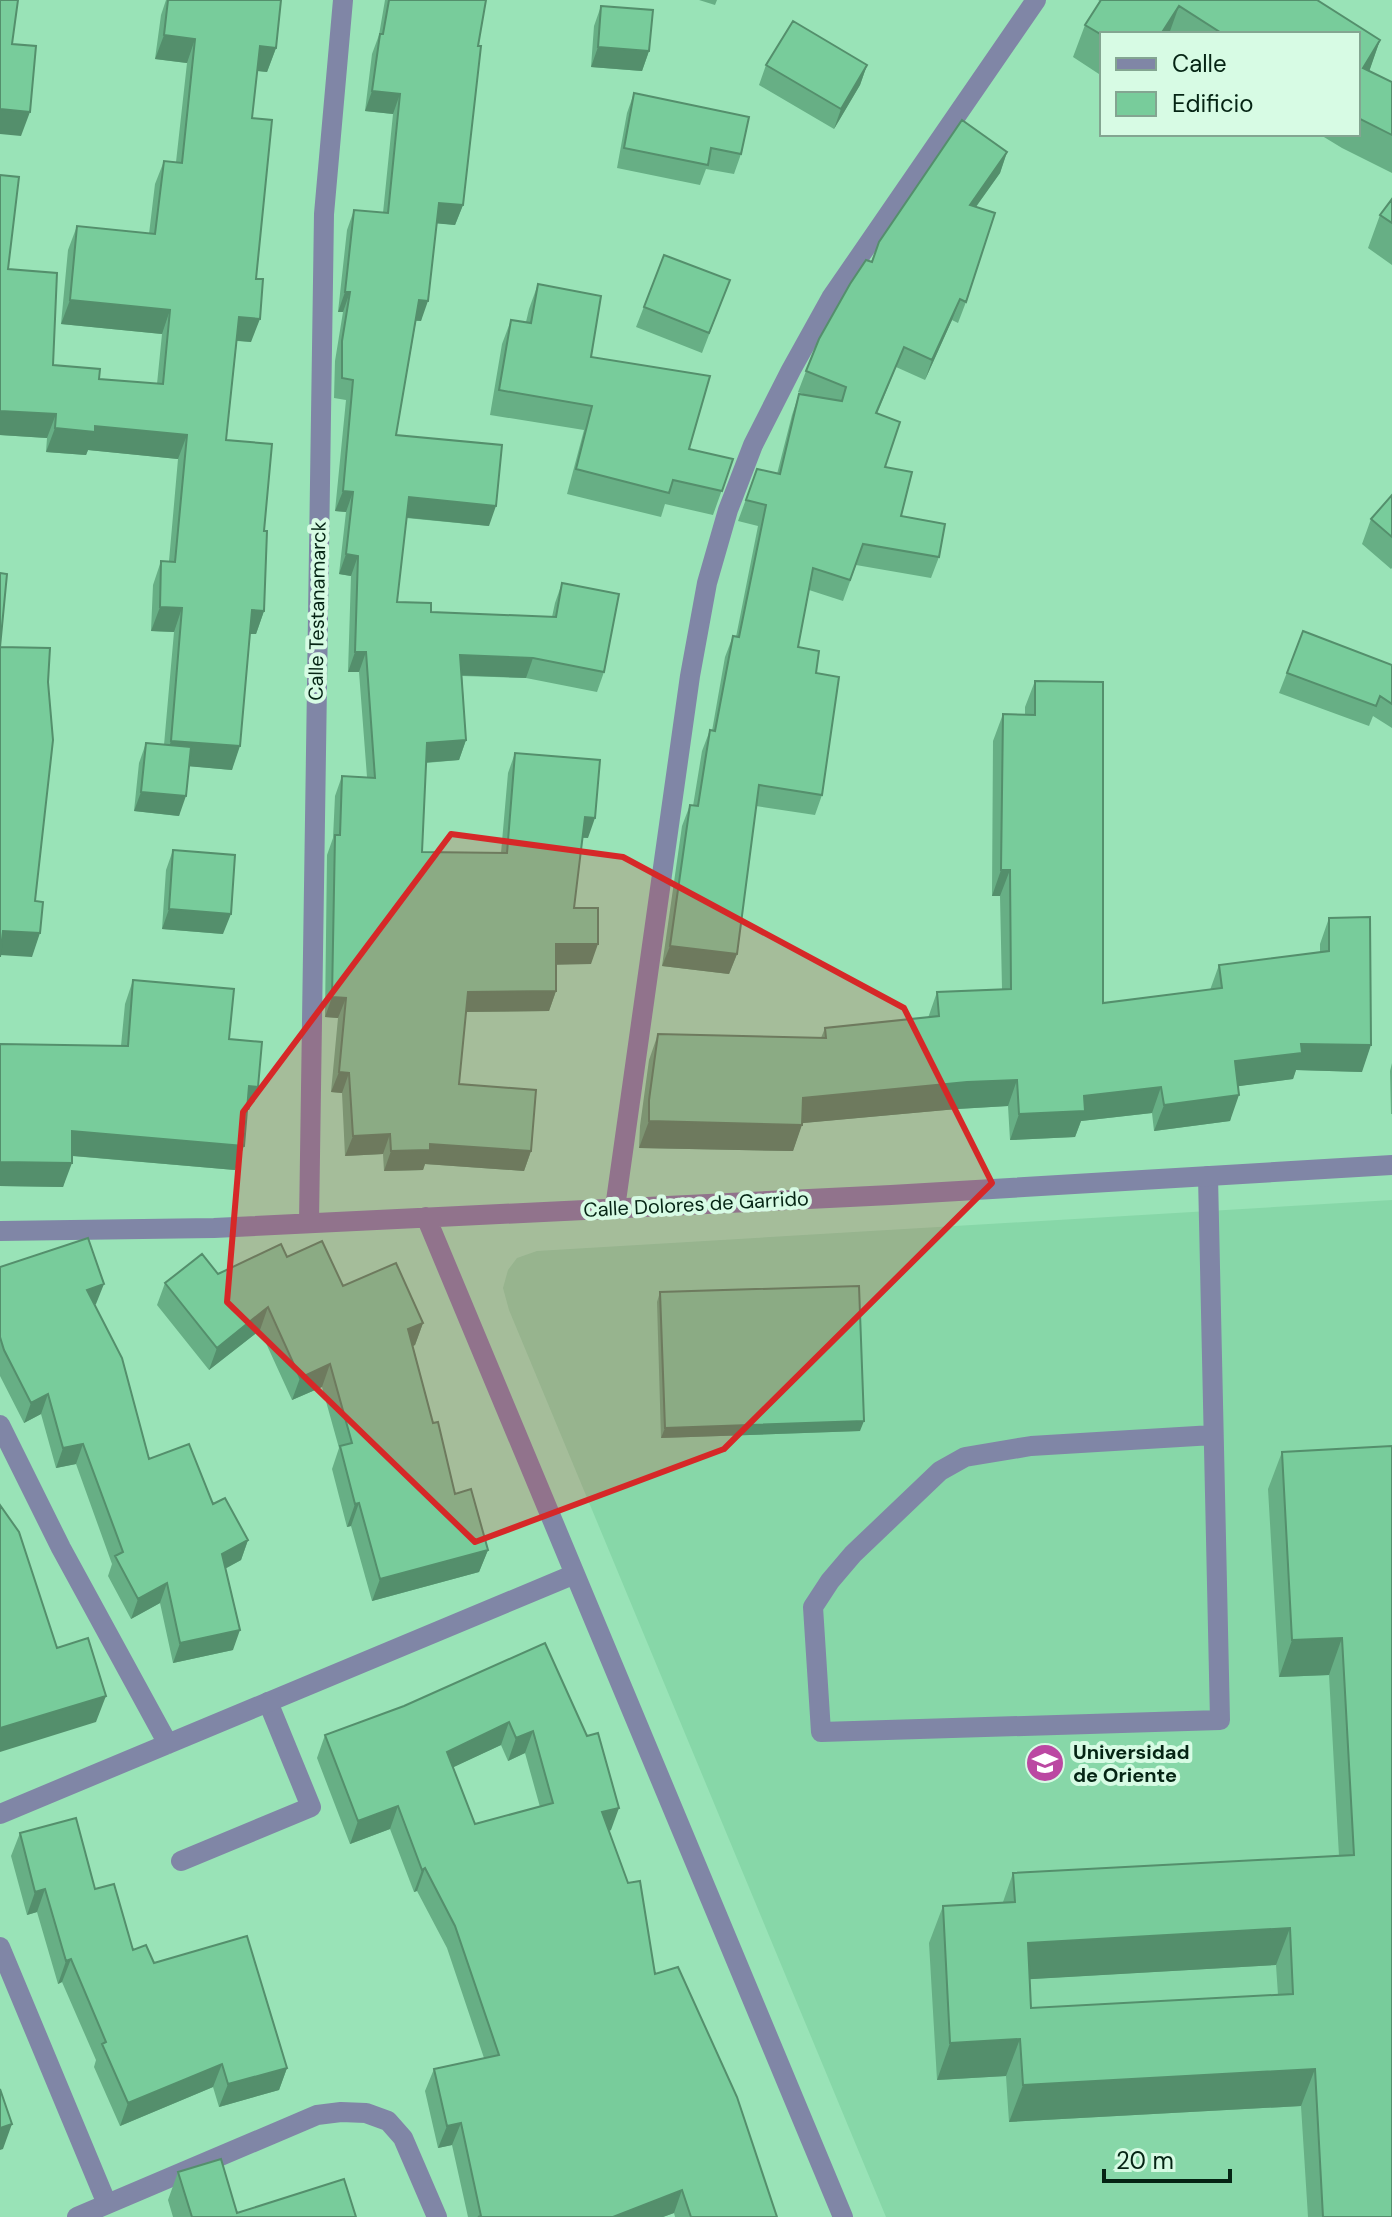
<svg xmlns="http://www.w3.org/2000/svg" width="1392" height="2217" font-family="'DM Sans',sans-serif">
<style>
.built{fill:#87d7a8}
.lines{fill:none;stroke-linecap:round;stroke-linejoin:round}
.service{stroke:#8086a6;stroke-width:20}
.minor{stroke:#8086a6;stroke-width:20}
.wall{fill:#67af85;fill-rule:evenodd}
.shaded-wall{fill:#548f6c}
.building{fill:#78cc9b;stroke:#548f6c;stroke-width:2;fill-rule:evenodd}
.marked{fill:#d62828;fill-opacity:0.2;stroke:#d62828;stroke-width:6;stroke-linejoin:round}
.labels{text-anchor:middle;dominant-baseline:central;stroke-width:8;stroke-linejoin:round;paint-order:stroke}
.street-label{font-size:20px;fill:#052414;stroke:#d7fbe4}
.poi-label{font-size:20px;font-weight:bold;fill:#052414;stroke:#d7fbe4;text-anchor:start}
</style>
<rect width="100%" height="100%" fill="#99e3b7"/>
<path class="built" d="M1392,1200V2217H886L509,1310L503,1288L508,1270L517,1258L537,1251Z"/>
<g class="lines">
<path class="service" d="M1208,1176L1220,1720L821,1732L813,1607L830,1581L853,1554L940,1471L965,1457L1031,1446L1213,1435
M181,1861L311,1807L268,1702"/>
<path class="minor" d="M615,1208L690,676L707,583L728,510L753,445L791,370L831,298L1036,0
M426,1217L843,2217
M309,1223L324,214L343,0
M0,1231L214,1228L891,1195L1392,1165
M0,1425L61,1548L168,1744
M0,1814L575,1574
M0,1947L107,2204
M77,2217L317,2115L341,2112L366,2113L388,2121L403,2138L437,2217"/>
</g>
<path class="wall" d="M166,0H281L276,48L267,72L257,71L252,118L256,279L251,342L237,341L226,440L264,531V611L256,634H250L232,770L189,766L179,816L134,811L139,763L146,743L164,745L174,632L151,631L153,585L161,561H169L178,459L88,450L86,455L46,452L47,438L0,435V175L8,269L53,365L99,379L157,384L162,334L61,324L68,250L77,226L149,234L155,184L164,161L176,162L187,63L155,59L161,15Z
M385,0H486L478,46L463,205L455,225L437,223L421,321H416L396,435L489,526L406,518L397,602L431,612L552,617L555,603L562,583L604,672L597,692L526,678L462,676L466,740L459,760L426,763L422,852L501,853L508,773L515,753L588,838H582L574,908L591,964H556V991L549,1011L466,1012L459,1084L531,1151L524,1171L425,1164L423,1170L384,1171L383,1154L345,1156L342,1093L331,1092L338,1018L325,1017L327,855L333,838L335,796L342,776L367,777L359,672H348L351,576L339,574L346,512L335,511L346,400L334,398L335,361L343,312H338L347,230L354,210L383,213L393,114L365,111L372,54L379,35Z
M699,0H717L715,5Z
M1098,0H1317L1380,40L1369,71L1392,82V173L1342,148L1319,134H1358V34H1102V76L1073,57L1085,25L1100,1Z
M601,6L649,51L642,71L591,67L594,26Z
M766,65H867L860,85L834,129L759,85Z
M634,93L741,154L734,174L706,169L700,185L617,168L627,113Z
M1007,152L1000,173L976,207L966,302L958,323L952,320L925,380L896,367L877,414L885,467L901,516L939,557L931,578L856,565L843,601L809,590L798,647L816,673L822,795L815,815L756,806L737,954L729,974L662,966L682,826L690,805L693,806L702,751L710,730L712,731L725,657L733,636L736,637L758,526L738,521L757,469L777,474L792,415L799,394L808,396L798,392L806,371L871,262L879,242Z
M1392,199V265L1368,248L1380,215Z
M664,255L730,280L702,353L636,327Z
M538,284L591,357L689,449L733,459L713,515L665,504L661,517L567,494L584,430L490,415L502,344L511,320L526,322L529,309Z
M1392,495V568L1391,569L1362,544L1371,519Z
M1303,631L1392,665V728L1373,716L1369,726L1279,693Z
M1035,681L1103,1003L1210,990L1219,965L1320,952V944L1329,918L1362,1072L1296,1070L1293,1079L1238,1086L1230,1121L1154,1131L1152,1113L1081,1121L1075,1137L1010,1140L1008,1106L957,1109L802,1123L793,1151L639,1148L640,1126L649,1060L658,1034L821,1038L825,1028L928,1018L937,992L1002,989L1000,896H992L993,741L1003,714L1025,715V707Z
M173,850L223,934L162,929L166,870Z
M133,980L229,1039L258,1087L249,1110H247L235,1170L72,1156L63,1187L0,1186V1044L121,1046L125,1004Z
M1392,1063V1114H1391L1390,1071Z
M287,1257L343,1286L423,1323L415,1345L413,1346L433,1423L455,1494L488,1550L479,1572L372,1601L351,1526L347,1527L332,1469L339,1448L322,1387L292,1400L260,1330L209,1370L157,1305L165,1283L218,1274Z
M0,1267L96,1304L95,1305L149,1459L213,1504L248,1540L241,1560L225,1569L233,1650L173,1663L160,1603L131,1619L108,1576L112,1564L76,1464L56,1468L41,1414L24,1423L0,1376Z
M660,1292L860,1431L661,1438L657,1302Z
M1392,1446V2217H1308L1301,2106L1009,2122L1006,2076L937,2080L929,1943L943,1906L1003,1902L1013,1873L1339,1856L1329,1675L1279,1677L1268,1489L1282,1452ZM1276,1965L1278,1995L1031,2008L1030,1979Z
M545,1643L611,1830L609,1831L655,1974L777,2217H675L674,2213L663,2217H468L452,2145L438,2148L425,2091L434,2069L484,2058L447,1948L417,1891L414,1892L390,1829L350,1844L317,1758L325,1735L404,1706ZM501,1745L508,1761L525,1753L540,1807L475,1824L453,1767Z
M20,1833L95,1889L133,1950L154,1963L287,2068L279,2090L219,2107L213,2087L120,2126L94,2067L96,2060L62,1982L58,1984L37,1912L27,1915L11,1856Z
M178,2172L237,2213L356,2217H173L168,2200Z"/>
<path class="shaded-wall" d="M1179,6L1169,34H1161Z
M164,35L195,39L187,63L155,59Z
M1380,40L1369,72L1363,68Z
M260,46L276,48L267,72L251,70Z
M598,47L649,51L642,71L591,67Z
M867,65L860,85L834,129L841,109Z
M372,91L400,94L393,114L365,111Z
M0,109L30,112L21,136L0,134Z
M1007,152L1000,173L962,226L970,205Z
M439,203L463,205L455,225L432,223Z
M345,292H350L343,312H338Z
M960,299L952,320L925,380L932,360Z
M70,300L170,310L162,334L61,324Z
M419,300L428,301L421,321L412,320Z
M239,317L260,319L251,342L230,340Z
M0,411L56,414L47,438L0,435Z
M95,426L187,435L178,459L88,450L86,455L46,452L55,428Z
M343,491L353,492L346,512L335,511Z
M409,497L496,506L489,526L401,517Z
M346,554L358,556L351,576L339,574Z
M160,607L182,608L174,632L151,631Z
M252,610L264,611L256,634H243Z
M355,652H366L359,672H348Z
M460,655L533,658L526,678L453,675Z
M466,740L459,760L419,763L427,743Z
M171,741L240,746L232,770L163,764Z
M141,792L186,796L179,816L134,811Z
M585,817L595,818L588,838L577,837Z
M1001,870H1010L1000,896H992Z
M169,909L231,914L223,934L162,929Z
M3,931L40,933L32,957L0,955Z
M556,944H598L591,964L549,965Z
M670,946L737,954L729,974L662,966Z
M556,991L549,1011L460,1012L468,992Z
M332,997L346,998L338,1018L325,1017Z
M1301,1044L1371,1045L1362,1072L1296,1070L1293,1079L1225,1088L1235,1061Z
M339,1072L349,1073L342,1093L331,1092Z
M1017,1080L1008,1106L957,1109L793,1124L803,1098L967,1082Z
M249,1086L258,1087L249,1110H240Z
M1161,1087L1152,1113L1081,1121L1075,1137L1010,1140L1019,1114L1084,1096Z
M1239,1095L1230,1121L1154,1131L1164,1105Z
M649,1121L802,1125L793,1151L639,1148Z
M72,1131L244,1146L235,1170L63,1155Z
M390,1134L383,1154L345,1156L353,1136Z
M430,1144L531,1151L524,1171L425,1164L423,1170L384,1171L391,1151Z
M0,1162L72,1163L63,1187L0,1186Z
M104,1284L96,1304L80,1310L87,1290Z
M268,1307L260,1330L209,1370L217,1348Z
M423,1323L415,1345L400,1352L408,1329Z
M330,1364L322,1387L292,1400L300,1378Z
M48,1394L41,1414L24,1423L31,1403Z
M864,1421L860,1431L661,1438L665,1428Z
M83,1444L76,1464L56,1468L63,1448Z
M359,1503L351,1526L347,1527L355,1504Z
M248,1540L241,1560L215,1574L222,1554Z
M488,1550L479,1572L372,1601L380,1579Z
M167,1583L160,1603L131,1619L138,1599Z
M240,1630L233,1650L173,1663L180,1643Z
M1342,1638L1329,1675L1279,1677L1292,1640Z
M106,1696L96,1722L0,1752V1728Z
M509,1722L501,1745L439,1774L447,1752Z
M533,1731L525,1753L508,1761L516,1738Z
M398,1806L390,1829L350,1844L358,1821Z
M619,1808L611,1830L594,1835L602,1812Z
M425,1868L417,1891L414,1892L422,1870Z
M45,1889L37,1912L27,1915L35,1892Z
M1290,1928L1276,1965L1014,1980L1028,1943Z
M71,1959L62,1982L58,1984L66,1961Z
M1020,2039L1006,2076L937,2080L950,2043Z
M222,2064L213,2087L120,2126L128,2103Z
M287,2068L279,2090L219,2107L228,2084Z
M1315,2069L1301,2106L1009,2122L1023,2085Z
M461,2123L452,2145L438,2148L447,2126Z
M12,2124L3,2149L0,2150V2128Z
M682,2190L674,2213L663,2217H613Z"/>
<path class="building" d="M0,0H18L12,44L36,46L30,112L0,109Z
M168,0H281L276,48L260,46L252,118L272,120L256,279H263L260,319L239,317L226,440L272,444L264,531H267L264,611L252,610L240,746L171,741L182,608L160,607L161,561L175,562L187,435L95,426V432L55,428L56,414L0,411V175L19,177L8,269L57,273L53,365L100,369L99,379L163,384L170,310L70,300L77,226L155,234L164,161L182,163L195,39L164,35Z
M389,0H486L478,46H481L463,205L439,203L428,301L419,300L396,435L502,445L496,506L409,497L397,602L431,603V612L556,617L562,583L619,594L604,672L533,658L460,655L466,740L427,743L422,852L507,853L515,753L600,760L595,818L585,817L574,908H598V944H556V991L468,992L459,1084L536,1090L531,1151L430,1144V1150L391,1151L390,1134L353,1136L349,1073L339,1072L346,998L332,997L335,835H340L342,776L375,778L366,652H355L358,556L346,554L353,492L343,491L353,380L342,378V341L350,292H345L354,210L388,213L400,94L372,91L380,34H383Z
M1101,0H1317L1380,40L1363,68L1392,82V135L1358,118V34H1223L1179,6L1161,34H1102V35L1085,25Z
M601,6L653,10L649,51L598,47Z
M793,21L867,65L841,109L766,65Z
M634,93L749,117L741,154L711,148L708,165L624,148Z
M962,120L1007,152L970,205L995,213L966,302L960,299L932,360L904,347L876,413L900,422L885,467L912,472L901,516L945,524L939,557L863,544L850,580L813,568L798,647L819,651L816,673L839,677L822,795L759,785L737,954L670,946L690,805L698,806L710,730L715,731L733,636L739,637L766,505L746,500L757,469L780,474L799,394L842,401L846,387L806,371L819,339L850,284L866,260L872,262L879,242Z
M1392,199V223L1380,215Z
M664,255L730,280L709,333L644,307Z
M538,284L601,296L591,357L710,376L689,449L733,459L722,491L673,480L669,493L576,469L592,406L499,390L511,320L531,323Z
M1392,495V537L1371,519Z
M0,573L7,574L0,647L50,648L48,682L53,740L35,901L43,902L40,933L3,931L0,957Z
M1303,631L1392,665V704L1380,696L1376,706L1287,673Z
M1035,681L1103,682V1003L1222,988L1219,965L1329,951V918L1370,917L1371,1045L1301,1044L1302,1053L1235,1061L1239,1095L1164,1105L1161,1087L1084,1096L1085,1111L1019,1114L1017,1080L967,1082L803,1098L802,1125L649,1121V1100L658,1034L826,1038L825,1028L939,1016L937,992L1011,989L1010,870H1001L1003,714L1035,715Z
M146,743L191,747L186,796L141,792Z
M173,850L235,855L231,914L169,909Z
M133,980L234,989L229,1039L262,1042L258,1087L249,1086L244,1146L72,1131V1163L0,1162V1044L128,1046Z
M88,1238L104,1284L87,1290L122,1358L149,1459L189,1444L213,1504L225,1498L248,1540L222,1554L240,1630L180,1643L167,1583L138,1599L115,1556L123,1552L83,1444L63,1448L48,1394L31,1403L4,1350L0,1337V1267Z
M322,1241L343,1286L396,1263L423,1323L408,1329L433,1423L438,1422L455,1494L471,1489L488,1550L380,1579L359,1503L355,1504L340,1446L352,1443L330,1364L300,1378L268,1307L217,1348L165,1283L202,1254L218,1274L281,1244L287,1257Z
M859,1286L864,1421L665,1428L660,1292Z
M1392,1446V2217H1323L1315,2069L1023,2085L1020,2039L950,2043L943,1906L1015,1902L1013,1873L1354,1855L1342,1638L1292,1640L1282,1452ZM1290,1928L1293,1994L1031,2008L1028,1943Z
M0,1505L19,1532L57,1648L88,1638L106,1696L0,1728Z
M545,1643L587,1736L598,1733L619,1808L602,1812L628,1883L640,1881L655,1974L678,1967L737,2097L777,2217H691L682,2190L613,2217H478L481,2216L461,2123L447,2126L434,2069L499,2055L455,1926L425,1868L422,1870L398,1806L358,1821L325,1735L404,1706ZM509,1722L516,1738L533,1731L553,1803L475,1824L447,1752Z
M76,1818L95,1889L114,1884L133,1950L146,1945L154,1963L247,1936L287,2068L228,2084L222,2064L128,2103L102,2044L106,2042L71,1959L66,1961L45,1889L35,1892L20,1833Z
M0,2089L12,2124L0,2128Z
M221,2159L237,2213L344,2179L356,2217H192L178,2172Z"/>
<path class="marked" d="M451,834L623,857L904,1008L992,1183L724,1449L475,1542L227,1302L243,1112Z"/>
<defs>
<g id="university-disc" transform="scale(2)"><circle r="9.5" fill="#bb48a2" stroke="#d7fbe4"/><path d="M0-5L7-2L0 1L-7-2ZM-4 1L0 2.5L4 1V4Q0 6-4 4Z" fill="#fff"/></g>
</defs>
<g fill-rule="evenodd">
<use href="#university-disc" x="1045" y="1763"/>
</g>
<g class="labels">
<g class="street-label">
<text transform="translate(317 611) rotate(-89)">Calle Testanamarck</text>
<text transform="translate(696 1204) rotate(-3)">Calle Dolores de Garrido</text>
</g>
<g class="poi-label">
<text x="1073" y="1752">Universidad<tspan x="1073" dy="23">de Oriente</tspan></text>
</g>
</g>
<rect x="1100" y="32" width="260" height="104" fill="#d7fbe4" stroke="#83a591" stroke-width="2"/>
<rect x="1116" y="58" width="40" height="12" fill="#8086a6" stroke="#83a591" stroke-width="2"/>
<text x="1172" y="72" font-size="24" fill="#052414">Calle</text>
<rect x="1116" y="92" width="40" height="24" fill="#78cc9b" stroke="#83a591" stroke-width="2"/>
<text x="1172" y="112" font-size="24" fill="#052414">Edificio</text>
<path d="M1104 2169v12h126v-12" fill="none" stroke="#052414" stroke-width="4"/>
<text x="1116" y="2169" font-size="24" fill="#052414" stroke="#d7fbe4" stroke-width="6" paint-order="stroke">20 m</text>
</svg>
